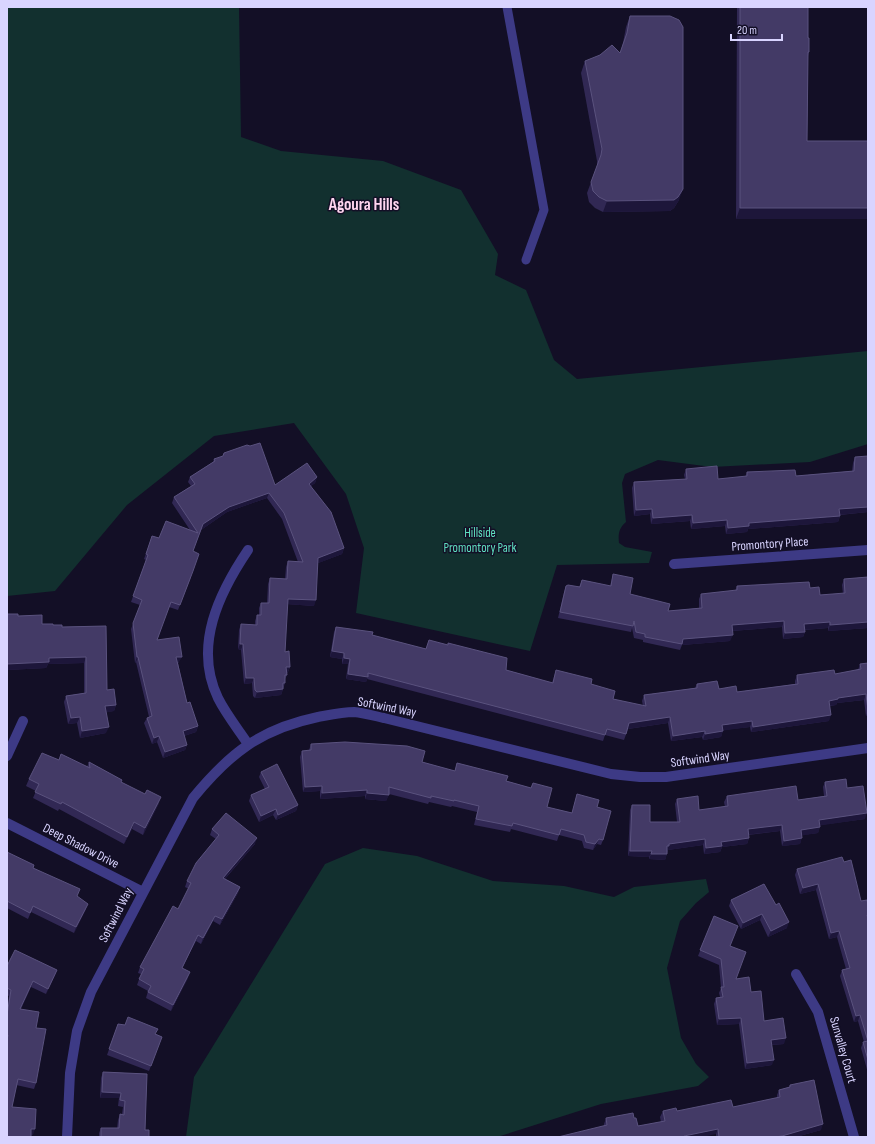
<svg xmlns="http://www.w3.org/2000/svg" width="875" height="1144" font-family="'Sofia Sans Condensed',sans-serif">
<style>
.green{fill:#12302f}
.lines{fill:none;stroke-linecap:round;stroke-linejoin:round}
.lane{stroke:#3d3a85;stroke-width:9}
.street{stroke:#3d3a85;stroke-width:10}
.wall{fill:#312854}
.shaded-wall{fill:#1d163a}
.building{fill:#433a66;stroke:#5a527e}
.labels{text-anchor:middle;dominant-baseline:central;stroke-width:3;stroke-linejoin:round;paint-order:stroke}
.park-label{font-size:13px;fill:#5fe0c0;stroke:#130f26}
.street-label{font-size:13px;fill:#d9d4ff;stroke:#130f26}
.district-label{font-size:17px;font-weight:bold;fill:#ffd6f0;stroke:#130f26}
</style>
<rect width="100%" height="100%" fill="#130f26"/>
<path class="green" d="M7,7H239L241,137L281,151L383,161L461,190L498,254L495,275L526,290L554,360L577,379L868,351V444L810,462L712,467L658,460L625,474L622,483L626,522C619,528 618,534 619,543L625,547L652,552L649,563L557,565L530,651L356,613L364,548L346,494L294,423L214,436L127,505L55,591L7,596Z
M363,848L417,856L493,881L564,886L614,897L634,887L706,879L709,892L696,903L680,921L667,968L681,1038L696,1064L709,1077L698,1086L601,1104L497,1137H186L194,1077L325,864Z"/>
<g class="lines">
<path class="lane" d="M507,7L544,210L526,260"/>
<path class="street" d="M674,564L868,550
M248,744C238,729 226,714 218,698C193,646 219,593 248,550
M7,756L23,721
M7,823L143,892
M796,974L818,1012L854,1137
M67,1137L70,1073L77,1031L91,992L193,798C229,754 260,729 318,717C329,715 343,712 354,712C364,713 375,716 384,718L611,774L640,777H666L868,748"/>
</g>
<path class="wall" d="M737,7H808V38L809,52L808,56L807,141H868V219H736Z
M630,16L679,200L674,208L670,211L603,212L595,208L589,202L587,193L597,166V161L581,73L585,61L620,53L623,43L626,27Z
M855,457L868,512L840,515V516L838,522L748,529L747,532L726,534L725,526L691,529L690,521L651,524L650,514L634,516L632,488L634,482L685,479L684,475L686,469L718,479L745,477L747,472L796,476L852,471L853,463Z
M214,459L275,485L317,477L315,483L311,486L344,548L342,554L318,563L314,606L287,604L285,652L290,667L288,672L287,673V675L285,679V683L281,695L255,698L253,696L252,683L244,684L241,650L238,649L239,630L241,624L255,625V621L257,615H259V608L261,603H267L268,584L270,578L285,579L286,567L288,561L298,562L282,519L267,498L227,512L201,530L193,551L191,577L178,610L169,607L157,640L179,662L178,663L187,703L198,726L196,732L184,736L187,745L185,750L163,758L157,742L152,744L144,723L147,718L149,717L136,662L135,663L131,629L140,605L131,602L146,560L144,559L152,536L159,538L190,530L172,503L174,497L191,486L188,482L190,477L213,462Z
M613,574L630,594L668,611L699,608V599L701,594L735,591L737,586L810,588L820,595L843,594L842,585L844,579L868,577V628L828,631V628L805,630V632L803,637L783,639L782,627L732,631L730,641L682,645L680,650L643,642V640L634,638L632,628L631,632L558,618L564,592L566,586L579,587L582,580L610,586Z
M7,614L18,616L42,624L62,627L106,626L107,690L116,705L114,711L106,712V733L80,738L77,723L68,724L64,702L66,696L84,693V663L48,664L46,668L7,670Z
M336,627L426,649L429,640L506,670L552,683L556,670L591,684L613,699L643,706L642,701L644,695L695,688L697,684L737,692L795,684V681L797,675L835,674L858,670L860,664L868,663V716H866L864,700L837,703L836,705L830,706L829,721L751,732L750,727L723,730L721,737L703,740L702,737L671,741L668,723L628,729L624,740L605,735L603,741L367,679L366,682L346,679L348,664H342V659L330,657L334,632Z
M311,744L422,762L455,771L457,763L506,781L531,788L533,783L547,807L572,813L577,794L597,807L603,840L601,845L597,844L593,850L584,848L582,841L559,835L557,841L511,829L510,832L474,825L477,812L452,806L451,807L429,802L428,804L389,794L386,801L365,799V796L320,799V791L303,792L300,757L302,751L309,750Z
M59,760L87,767L89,762L122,780L121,782L159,803L143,835L132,829L124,844L59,809L58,811L33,798L36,791L26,786L29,779Z
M261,772L298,805L296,811L276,820L273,815L259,822L249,801L251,795L265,789L259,777Z
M825,782L847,788L865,819L820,825L818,833L802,835L800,844L782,846L780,831L748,835L749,838L747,844L722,847L720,852L704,854L703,845L668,850L665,860L649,859V857L628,856L630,810L632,805L650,822H677L675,804L677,799L699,810L725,807L724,802L727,796L798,800L824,796L823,787Z
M212,829L255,844L225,879L240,887L238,893L220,925L213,921L201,944L196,941L182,968L188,978L171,1011L146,998L148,991L137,985L141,974L138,973L140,967L178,909L189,889L185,887L187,881L216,839L210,835Z
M7,852L33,868L77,896L86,909L74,933L31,912L28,919L7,908Z
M844,862L861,901L868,905V1073L861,1048L863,1042H864L858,1021L854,1022L840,976L842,970L846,969L837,937L829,939L816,890L800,894L795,875L797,869Z
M764,884L787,928L768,937L760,920L741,929L729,906L731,900Z
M714,916L730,946L736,979L751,992L764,1021L784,1044L772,1045V1065L745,1069L739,1024L717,1025L714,1004L716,998L720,997L719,993L721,988L719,965L698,956Z
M7,966L57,970L46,994L31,987L21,1009L36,1028V1083L34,1089L16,1085L12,1107L33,1135L7,1137V1009L9,996L7,995Z
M118,1024L156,1034L162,1037L149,1071L107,1055Z
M103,1072L147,1074L145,1130L149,1137H99V1133L101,1128H117L118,1120L120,1114H122L123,1107L118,1106L119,1098H100L101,1078Z
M790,1085L821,1130L796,1137H716V1134L604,1126V1124L606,1118H634L638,1126L661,1122L660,1117L663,1111H677L733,1107L777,1098V1095L779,1090L789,1087Z"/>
<path class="shaded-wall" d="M683,189L679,200L674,208L670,211L603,212L607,201Z
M740,208H868V219H736Z
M317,477L315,483L307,489L309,484Z
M269,493L267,498L227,512L201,530L203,524L229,507Z
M868,507V512L837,515L839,509Z
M652,509L650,514L634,516L636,510Z
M692,515L690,521L651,524L653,518Z
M840,516L838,522L748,529L747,532L726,534L728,528L749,523Z
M727,520L725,526L691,529L693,523Z
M344,548L342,554L316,564L318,558Z
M288,599L316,600L314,606L285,604Z
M784,621L782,627L730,631L732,625Z
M830,622L828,628L802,630L804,624Z
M868,622V628L828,631L830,625Z
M805,632L803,637L783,639L785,633Z
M733,635L730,641L682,645L683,639Z
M240,644H243L241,650L238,649Z
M332,651L344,653L342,659L330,657Z
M86,657L84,663L48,664L46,668L7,670V664L49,658Z
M137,657H138L136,662L135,663Z
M176,657H182L179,662L174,663Z
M344,658L350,659L348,664H342Z
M286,667H290L288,672L284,673Z
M348,674L368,677L366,682L346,679Z
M246,678H254L252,683L244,684Z
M283,683H285L283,688Z
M283,689L281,695L255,698L257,692Z
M866,694L864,700L837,703L836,705L827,706L829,701L838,698Z
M116,705L114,711L103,713L105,706Z
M868,711V716H866Z
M831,715L829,721L751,732L753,727Z
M80,717L77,723L68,724L71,718Z
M670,717L668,723L627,729L629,723Z
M752,721L750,727L720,731L722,725Z
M198,726L196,732L181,737L183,731Z
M109,727L106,733L80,738L82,731Z
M705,731L702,737L671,741L673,736Z
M723,731L721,737L703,740L705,734Z
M159,736L157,742L152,744L154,738Z
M187,745L185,750L163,758L165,752Z
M322,786L320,791L303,792L305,787Z
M367,790L365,796L320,799L322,793Z
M367,793L389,795L386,801L365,799Z
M161,797L159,803L143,835L145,828Z
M298,805L296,811L276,820L278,815Z
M276,809L273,815L259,822L261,816Z
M867,813L865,819L817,826L819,820Z
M134,822L132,829L124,844L127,837Z
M782,825L780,831L745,835L748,829Z
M820,827L818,833L799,836L801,830Z
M257,838L255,844L221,883L223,878Z
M749,838L747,844L722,847L720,852L704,854L706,848L721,842Z
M802,838L800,844L782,846L784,841Z
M599,839L597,844L593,850L595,844Z
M705,839L703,845L668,850L667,852V846L669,844Z
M630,851H652L649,857L628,856Z
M651,854H667L665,860L649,859Z
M818,884L816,890L800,894L803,888Z
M240,887L238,893L220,925L222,919Z
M88,904L86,909L74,933L76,927Z
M762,914L760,920L741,929L743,923Z
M215,916L213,921L201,944L203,938Z
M789,922L787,928L768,937L771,931Z
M839,931L837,937L829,939L831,933Z
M198,935L196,941L179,974L182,968Z
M57,970L55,976L46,994L48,989Z
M190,972L188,978L171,1011L173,1005Z
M33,981L31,987L18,1015L20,1009Z
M860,1015L858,1021L854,1022L856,1016Z
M741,1018L739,1024L717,1025L719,1019Z
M786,1038L784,1044L769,1045L771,1040Z
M774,1060L772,1065L745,1069L747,1063Z
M102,1092L121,1093L119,1098H100Z
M823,1124L821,1130L796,1137H775Z
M31,1129H35L33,1135H29Z
M718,1129L716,1134L703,1137H684V1136Z"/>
<path class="building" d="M740,7H808V38H809V52H808L807,141H868V208H740Z
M630,16H670L679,20L683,27V189L678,197L674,200L607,201L599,197L593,191L591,182L601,155L602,149L585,61L600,55L612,45L620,53L627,33Z
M260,443L275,485L307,463L317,477L309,484L331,512L344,548L318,558L316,600L288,599L285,652L289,651L290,667H286L287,675H285V683H283V689L257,692L255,690L254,678H246L243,644H240L241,624L257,625V615H261V603H269L270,578L287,579L288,561L303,562L284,513L269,493L229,507L203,524L193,551L199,554L193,571L180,605L171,602L157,640L179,637L182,657H176L187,703L190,702L198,726L183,731L187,745L165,752L159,736L154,738L147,718L152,716L138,657H137L133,623L142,600L133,596L148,555L146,554L152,536L159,538L166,521L198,533L174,497L195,484L190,477L215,461L214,459L223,456L224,453L247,445L250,446Z
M868,456V507L839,509L840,516L749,523V526L728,528L727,520L693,523L692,515L653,518L652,509L636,510L634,482L687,479L686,469L717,466L718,479L747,476V472L795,470L796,476L854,471L855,457Z
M613,574L633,578L630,594L670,604L668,611L702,608L701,594L737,590V586L809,582L810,588L819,587L820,595L845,593L844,579L868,577V622L830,625V622L804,624L805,632L785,633L784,621L732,625L733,635L683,639L682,644L645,637V634L636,632L634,621L633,626L560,612L566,586L568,585L580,587L582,580L611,586Z
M7,614H18V616L42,615V624H53V625H62V627L106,626L107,690L114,689L116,705L105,706L109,727L82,731L80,717L71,718L66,696L86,693V657L49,658V662L7,664Z
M336,627L373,632L372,635L426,649L429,640L448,645V643L507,658L506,670L553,683L556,670L592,679L591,684L615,691L613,699L646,706L644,695L697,688V684L717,681L719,689L736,686L737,692L798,684L797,675L834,670L835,674L861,669L860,664L868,663V710L866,694L838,698V699L829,701L831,715L753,727L752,721L722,725L723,731L705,734V731L673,736L670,717L629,723L626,734L607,729L605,735L368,673V677L348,674L350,659L344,658V653L332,651Z
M345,742L407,746L425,751L422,762L455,771L457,763L508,776L506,781L531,788L533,783L552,788L547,807L572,813L577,794L599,800L597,807L611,811L603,840L599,839L595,844L586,842L584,835L561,829L559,835L513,823L512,826L476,819L479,806L454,800V801L431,796V798L389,787V795L367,793V790L322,793V786L305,787L302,751L311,750V744Z
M42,753L59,760L61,754L90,768L89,762L122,780L121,782L145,794L147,790L161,797L145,828L134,822L127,837L62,802L61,804L35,792L39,784L29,779Z
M277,764L298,805L278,815L276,809L261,816L251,795L269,787L261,772Z
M846,779L847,788L863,786L867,813L819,820L820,827L801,830L802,838L784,841L782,825L748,829L749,838L721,842L722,846L706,848L705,839L669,844V846H667V854H651L652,851H630L632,805H650V822H680L677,799L698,796L699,810L728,806L727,796L796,786L798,800L827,796L825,782Z
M226,813L257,838L223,878L240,887L222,919L215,916L203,938L198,935L182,968L190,972L173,1005L148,992L151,986L139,979L144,969L140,967L173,906L178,909L191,883L187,881L196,863L219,835L212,829Z
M7,852L34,865L33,868L80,889L77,896L88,904L76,927L33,906L30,913L7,901Z
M842,857L844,862L851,860L861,901L867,900L868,905V915H867L868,919V1060L863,1042L868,1041L860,1015L856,1016L842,970L850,968L839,931L831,933L818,884L803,888L797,869Z
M764,884L776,905L779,903L789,922L771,931L762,914L743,923L731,900Z
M714,916L738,926L730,946L746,952L736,979L749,977L751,992L761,991L764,1021L783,1018L786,1038L771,1040L774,1060L747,1063L741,1018L719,1019L716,998L723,997L721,987H724L721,959L700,950Z
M15,950L57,970L48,989L33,981L20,1009L39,1012L36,1028L46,1029L36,1083L18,1079L12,1107L36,1109L35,1129H31V1137H7V1040L8,1035H7V1015L11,990L7,988V966Z
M128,1017L158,1029L155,1034L162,1037L151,1066L109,1049L118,1024L125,1025Z
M103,1072L147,1074L145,1130H149V1137H101V1128H119L120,1114L124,1115L125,1101L120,1100L121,1093L102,1092Z
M814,1080L823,1124L782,1136L775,1137H719L718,1129L684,1136L685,1137H558L607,1125L606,1118L633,1113L634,1118H636L638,1126L665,1121L663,1111L676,1108L677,1111L731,1100L733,1107L780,1097L779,1090L790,1087V1085Z"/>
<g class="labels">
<g class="park-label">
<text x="480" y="533">Hillside<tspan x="480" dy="15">Promontory Park</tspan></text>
</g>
<g class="street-label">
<text transform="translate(770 544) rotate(-4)">Promontory Place</text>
<text transform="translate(387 707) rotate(11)">Softwind Way</text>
<text transform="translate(700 759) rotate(-8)">Softwind Way</text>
<text transform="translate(81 846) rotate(27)">Deep Shadow Drive</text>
<text transform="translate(116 915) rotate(-63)">Softwind Way</text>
<text transform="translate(843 1050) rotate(74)">Sunvalley Court</text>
</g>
<g class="district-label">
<text x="364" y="205">Agoura Hills</text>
</g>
</g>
<rect width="875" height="1144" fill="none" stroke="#d9d4ff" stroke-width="16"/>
<path d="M731 34v6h51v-6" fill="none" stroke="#d9d4ff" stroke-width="2"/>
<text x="737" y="34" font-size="12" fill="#d9d4ff" stroke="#130f26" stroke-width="3" paint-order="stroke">20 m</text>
</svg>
